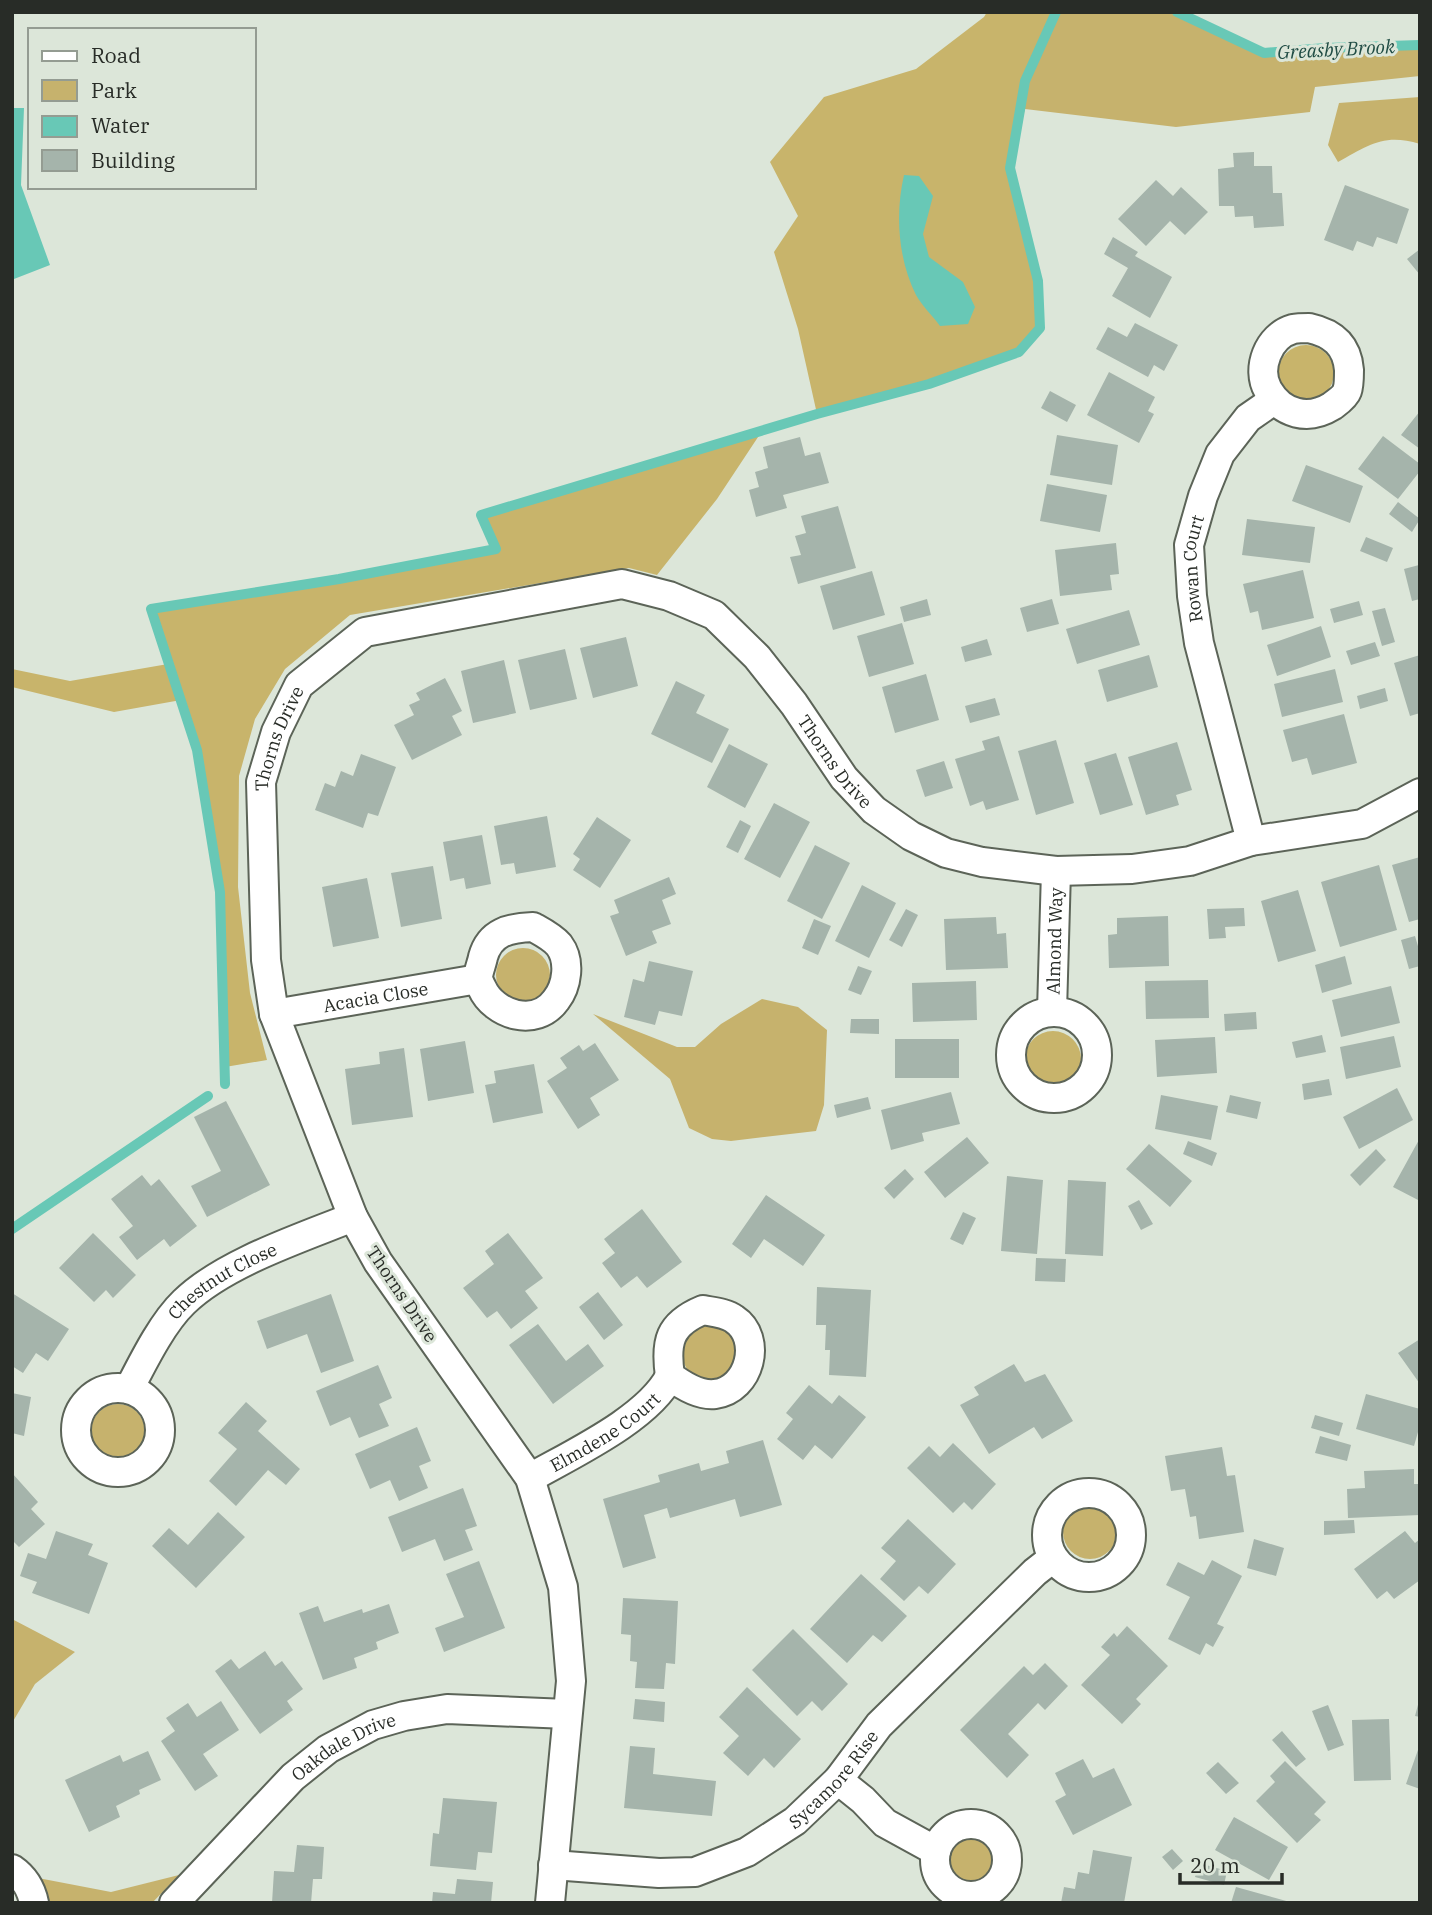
<svg xmlns="http://www.w3.org/2000/svg" width="1432" height="1915" font-family="'IBM Plex Serif',serif">
<style>
.green{fill:#c6b26d}
.forest{fill:#c8b46b}
.water{fill:#68c8b6}
.lines{fill:none;stroke-linecap:round;stroke-linejoin:round}
.stream{stroke:#68c8b6;stroke-width:10}
.building{fill:#a5b4ab}
.minor-casing{stroke:#5c6458;stroke-width:32}
.minor{stroke:#fff;stroke-width:28}
.labels{text-anchor:middle;dominant-baseline:central;stroke-width:6;stroke-linejoin:round;paint-order:stroke}
.street-label{font-size:18px;fill:#282c27;stroke:#dce6d9}
.water-label{font-size:19px;font-style:italic;fill:#204c44;stroke:#dce6d9}
</style>
<rect width="100%" height="100%" fill="#dce6d9"/>
<path class="green" d="M1056,12H1177L1264,53L1325,48L1420,45V76L1315,87L1310,112L1176,127L1025,109L1010,168L1025,81Z
M1420,97V144C1384,133 1369,145 1338,162L1328,145L1339,103Z
M496 975a27 27 0 1 1 54 0a27 27 0 1 1-54 0Z
M762,999L798,1007L827,1030L824,1105L816,1131L731,1141L712,1139L689,1128L670,1079L593,1014L677,1047H695L721,1024Z
M682 1353a28 28 0 1 1 56 0a28 28 0 1 1-56 0Z
M91 1431a27 27 0 1 1 54 0a27 27 0 1 1-54 0Z
M1063 1532a27 27 0 1 1 54 0a27 27 0 1 1-54 0Z
M12,1619L75,1652L35,1684L12,1723Z
M943 1860a28 28 0 1 1 56 0a28 28 0 1 1-56 0Z
M179,1875L152,1903H47L38,1878L111,1892Z"/>
<path class="forest" d="M987,12H1056L1025,81L1010,168L1038,281L1040,328L1019,352L929,384L817,414L798,329L774,252L798,216L770,162L824,97L916,69L984,17Z
M1278 373a28 28 0 1 1 56 0a28 28 0 1 1-56 0Z
M762,431L717,499L657,575L629,568L350,615L285,669L255,719L239,776L238,887L250,993L267,1060L225,1067L220,892L197,750L181,700L114,712L12,687V669L70,681L168,664L151,609L339,579L495,549L481,515Z
M1025 1059a28 28 0 1 1 56 0a28 28 0 1 1-56 0Z"/>
<path class="water" d="M12,108H24L21,185L50,265L14,279L12,277Z
M904,175L919,176L933,196L923,234L929,257L963,282L975,307L968,324L940,326C933,316 922,306 916,295C898,259 895,214 904,175Z"/>
<g class="lines">
<path class="stream" d="M1177,12L1264,53L1325,48L1420,45
M225,1084L220,892L197,750L151,609L339,579L496,549L481,515L817,414L929,384L1019,352L1040,328L1038,281L1010,168L1025,81L1056,12
M12,1229L208,1096"/>
</g>
<path class="building" d="M1254,152V166H1272L1273,193H1282L1284,226L1254,228L1253,216L1235,217L1234,206H1219L1218,169L1234,167L1233,153Z
M1156,180L1173,196L1181,187L1208,212L1185,235L1170,221L1146,246L1118,219Z
M1345,185L1409,209L1397,244L1377,237L1373,247L1357,241L1353,251L1324,240Z
M1113,237L1138,252L1135,256L1172,277L1150,318L1112,296L1128,268L1104,254Z
M1420,249V275L1407,259Z
M1135,323L1178,345L1164,371L1154,365L1148,377L1096,349L1108,327L1127,337Z
M1109,372L1155,397L1148,411L1154,414L1139,443L1087,415Z
M1050,391L1076,405L1067,422L1041,408Z
M1420,411V449L1401,435Z
M1057,435L1118,445L1112,485L1050,475Z
M1383,436L1420,464V471L1398,499L1358,469Z
M800,437L805,456L820,452L829,483L783,495L787,508L756,517L749,490L759,487L755,472L768,468L763,447Z
M1306,465L1363,486L1350,523L1292,501Z
M1047,484L1107,495L1100,532L1040,521Z
M1398,502L1420,519L1412,532L1389,514Z
M838,506L856,568L798,584L790,557L801,555L795,536L806,533L801,516Z
M1247,519L1315,527L1310,563L1242,555Z
M1366,537L1393,548L1387,562L1360,551Z
M1116,543L1119,574L1110,575L1112,590L1060,596L1055,550Z
M1419,565L1420,599L1412,601L1404,569Z
M1303,570L1314,618L1262,630L1258,611L1250,613L1243,584Z
M872,571L885,615L833,630L820,586Z
M927,599L931,615L904,622L900,607Z
M1052,599L1059,624L1027,632L1020,608Z
M1359,601L1363,615L1334,623L1330,609Z
M1385,608L1395,642L1382,646L1372,611Z
M1129,610L1140,645L1077,664L1066,629Z
M902,623L914,664L869,677L857,636Z
M1321,626L1331,657L1277,676L1267,645Z
M626,637L638,686L593,698L580,648Z
M987,639L992,655L965,662L961,647Z
M1375,642L1380,656L1351,665L1346,651Z
M565,649L577,699L530,710L518,660Z
M1149,655L1158,687L1107,702L1098,670Z
M1420,655V713L1410,716L1394,663Z
M504,660L516,713L473,723L461,671Z
M1335,669L1343,702L1282,717L1274,684Z
M926,674L939,720L895,733L882,687Z
M445,678L462,711L452,716L462,735L412,760L394,725L414,715L409,705L420,700L416,693Z
M676,681L705,695L696,713L729,729L712,763L651,734Z
M1385,688L1388,701L1360,709L1357,696Z
M995,698L1000,715L970,723L965,706Z
M1344,714L1357,763L1312,775L1307,758L1292,762L1283,730Z
M999,736L1019,800L986,810L983,801L970,806L955,759L985,750L982,741Z
M1056,740L1074,803L1036,815L1018,751Z
M1177,742L1192,790L1176,795L1179,805L1146,815L1128,757Z
M729,744L768,764L745,808L707,787Z
M1116,753L1133,805L1100,815L1084,763Z
M361,754L396,767L378,816L368,813L363,828L315,810L325,783L335,787L341,771L353,776Z
M944,761L953,788L925,797L916,770Z
M774,803L810,822L780,878L744,859Z
M547,816L556,867L516,874L514,863L501,865L494,826Z
M597,817L631,840L600,888L573,870L580,859L573,854Z
M740,820L751,826L738,853L726,847Z
M482,835L491,884L466,889L464,878L450,881L443,842Z
M815,845L850,863L822,919L787,901Z
M1420,857V919L1409,922L1392,865Z
M1379,865L1397,930L1340,947L1321,882Z
M433,866L442,919L401,927L391,873Z
M669,877L676,894L662,900L671,924L652,931L657,943L626,956L610,916L619,913L614,900Z
M367,878L379,938L333,947L322,887Z
M862,885L896,903L869,958L835,941Z
M1298,890L1316,951L1278,962L1261,901Z
M1244,908L1245,926L1225,927L1226,938L1209,939L1207,909Z
M906,909L918,915L902,947L889,940Z
M1168,916L1169,966L1109,968L1108,935L1117,934V918Z
M996,917L997,934L1006,933L1008,968L946,970L944,919Z
M814,919L831,926L818,955L802,948Z
M1415,936L1420,953V966L1409,969L1401,940Z
M1345,956L1352,984L1322,993L1315,965Z
M649,961L693,971L682,1016L659,1011L655,1025L624,1017L633,979L644,982Z
M858,966L872,971L861,995L848,990Z
M1208,980L1209,1018L1146,1019L1145,981Z
M976,981L977,1020L913,1022L912,983Z
M1391,986L1400,1023L1341,1037L1332,1000Z
M1256,1012L1257,1029L1225,1031L1224,1014Z
M851,1019H879V1034L850,1033Z
M1322,1035L1326,1052L1296,1058L1292,1042Z
M1394,1036L1401,1067L1346,1079L1340,1047Z
M1215,1037L1217,1073L1157,1077L1155,1040Z
M895,1039H959V1078H895Z
M465,1041L474,1093L428,1101L420,1049Z
M595,1043L619,1080L590,1098L600,1115L578,1129L547,1081L567,1068L560,1058L579,1045L583,1051Z
M404,1048L413,1117L352,1125L345,1069L380,1064L379,1052Z
M534,1064L543,1113L493,1123L485,1085L496,1083L494,1071Z
M1329,1079L1332,1095L1304,1100L1302,1084Z
M1397,1088L1413,1120L1359,1149L1343,1117Z
M951,1092L960,1124L922,1133L924,1141L891,1150L881,1110Z
M1161,1095L1218,1106L1211,1140L1155,1129Z
M1230,1095L1261,1102L1257,1119L1226,1112Z
M868,1097L871,1109L837,1118L834,1105Z
M226,1101L270,1185L207,1217L191,1186L221,1171L194,1117Z
M967,1137L989,1163L945,1198L924,1172Z
M1420,1138V1201L1393,1187Z
M1188,1141L1217,1153L1212,1166L1183,1154Z
M1149,1144L1192,1181L1170,1207L1126,1169Z
M1376,1149L1386,1160L1360,1186L1350,1175Z
M905,1169L914,1179L894,1199L884,1188Z
M142,1175L151,1186L159,1179L197,1226L170,1247L164,1239L137,1260L119,1237L133,1226L111,1199Z
M1007,1176L1043,1180L1037,1254L1001,1251Z
M1068,1180L1106,1182L1103,1256L1065,1254Z
M766,1195L825,1235L803,1266L764,1239L751,1258L732,1244Z
M1139,1200L1153,1224L1141,1230L1128,1206Z
M642,1209L682,1262L647,1288L637,1276L621,1288L602,1263L615,1253L604,1239Z
M963,1212L976,1218L963,1245L950,1239Z
M93,1233L136,1275L113,1298L106,1290L94,1302L59,1268Z
M508,1233L543,1278L525,1291L538,1308L511,1329L497,1311L487,1318L463,1288L494,1264L485,1251Z
M1036,1258L1066,1259L1065,1282L1035,1281Z
M817,1287L871,1290L866,1377L829,1375L830,1350H825L826,1325H816Z
M598,1292L623,1325L604,1340L579,1307Z
M12,1293L69,1329L48,1361L36,1353L23,1373L12,1366Z
M331,1294L354,1361L321,1373L307,1334L267,1349L257,1321Z
M538,1324L566,1361L588,1344L604,1366L553,1404L509,1345Z
M1420,1339V1384L1398,1353Z
M1014,1364L1025,1382L1045,1374L1073,1421L1042,1439L1034,1427L989,1454L960,1405L979,1395L974,1387Z
M378,1365L392,1398L379,1404L389,1426L359,1438L350,1417L330,1426L316,1391Z
M809,1385L832,1404L839,1395L866,1417L832,1459L815,1445L803,1460L777,1439L793,1419L786,1413Z
M12,1393L31,1397L24,1436L12,1433Z
M1366,1394L1420,1409V1425L1414,1446L1356,1429Z
M246,1402L267,1421L258,1431L300,1469L286,1485L268,1470L236,1506L209,1481L237,1449L218,1433Z
M1315,1415L1343,1423L1339,1436L1311,1428Z
M417,1427L431,1461L419,1466L428,1488L399,1501L390,1480L370,1489L355,1454Z
M1320,1436L1351,1445L1347,1461L1315,1453Z
M763,1440L782,1505L740,1517L735,1499L670,1518L667,1508L644,1515L656,1558L623,1568L603,1499L660,1482L658,1475L699,1463L701,1471L729,1463L726,1451Z
M953,1443L996,1484L972,1510L964,1502L953,1513L907,1468L929,1446L940,1457Z
M1222,1447L1227,1476L1235,1475L1244,1532L1199,1539L1196,1516L1190,1517L1185,1489L1171,1491L1165,1456Z
M1414,1469V1484H1420V1515L1348,1518L1347,1489L1365,1488L1364,1471Z
M12,1473L38,1502L31,1509L45,1524L19,1547L12,1540Z
M463,1488L477,1526L465,1530L473,1550L444,1561L435,1539L402,1552L388,1517Z
M218,1512L245,1537L196,1588L152,1546L169,1528L188,1545Z
M908,1519L956,1564L928,1594L919,1586L904,1601L880,1579L896,1561L881,1548Z
M1354,1520L1355,1533L1324,1535V1521Z
M56,1531L93,1544L88,1555L108,1563L89,1614L32,1593L37,1582L20,1576L28,1553L46,1559Z
M1405,1531L1415,1543L1420,1539V1580L1394,1599L1387,1591L1377,1599L1354,1569Z
M1254,1539L1284,1548L1276,1576L1247,1568Z
M1212,1560L1242,1576L1217,1624L1224,1627L1213,1647L1206,1643L1200,1655L1168,1639L1190,1597L1166,1585L1178,1562L1204,1575Z
M479,1561L505,1628L444,1652L435,1628L464,1617L446,1574Z
M861,1574L907,1616L882,1642L873,1635L847,1663L810,1629Z
M623,1598L678,1601L675,1664L666,1663L664,1689L635,1688L637,1662L630,1661L631,1635L621,1634Z
M389,1604L399,1633L376,1642L378,1649L354,1658L357,1668L323,1680L299,1613L318,1606L324,1622L362,1609L363,1613Z
M1127,1626L1168,1666L1136,1699L1141,1704L1122,1724L1081,1685L1110,1655L1101,1647L1114,1633L1117,1637Z
M793,1629L848,1684L822,1711L812,1701L797,1716L752,1670Z
M265,1651L275,1666L282,1661L303,1689L287,1701L293,1710L260,1734L215,1671L231,1659L239,1669Z
M1045,1663L1068,1686L1045,1710L1038,1703L1008,1734L1029,1755L1007,1778L960,1730L1024,1666L1033,1675Z
M747,1687L801,1739L774,1768L764,1758L748,1776L723,1753L739,1736L719,1717Z
M635,1699L665,1702L664,1722L633,1719Z
M221,1701L239,1730L203,1754L218,1776L195,1791L161,1741L175,1731L166,1718L188,1703L197,1717Z
M1419,1701H1420V1717L1415,1716Z
M1328,1705L1344,1745L1328,1751L1312,1711Z
M1389,1719L1391,1780L1354,1781L1352,1720Z
M1282,1731L1306,1759L1296,1767L1272,1740Z
M630,1746L655,1748L653,1774L716,1781L712,1816L624,1808Z
M1419,1747H1420V1789L1406,1784Z
M148,1751L161,1780L139,1790L140,1794L116,1806L120,1817L89,1832L65,1780L120,1755L123,1762Z
M1083,1759L1093,1778L1114,1768L1132,1805L1073,1835L1055,1801L1066,1795L1055,1773Z
M1285,1761L1326,1802L1314,1814L1321,1820L1297,1843L1256,1801L1275,1782L1270,1776Z
M1218,1762L1239,1783L1226,1794L1206,1773Z
M443,1798L497,1802L492,1853L478,1852L476,1870L430,1866L433,1833L439,1834Z
M1234,1817L1288,1847L1269,1880L1215,1850Z
M297,1845L324,1847L322,1879H313L311,1903H272L274,1871L294,1872Z
M1172,1849L1183,1861L1173,1870L1162,1857Z
M1093,1850L1132,1857L1124,1903H1061L1064,1887L1075,1889L1078,1872L1089,1874Z
M1199,1863L1227,1871L1224,1885L1195,1877Z
M457,1879L493,1882L491,1903H432L433,1892L455,1894Z
M1236,1887L1290,1902V1903H1231Z"/>
<g class="lines">
<g class="minor-casing">
<g id="minor">
<path d="M1309,328C1332,333 1347,345 1349,370C1349,376 1349,386 1347,391C1345,397 1336,403 1332,406C1308,421 1282,414 1268,390C1256,369 1268,336 1293,329C1298,328 1304,328 1309,328Z"/>
<path id="s1" d="M1251,841L1199,643L1192,596L1189,545L1203,496L1220,454L1248,418L1274,400"/>
<path d="M533,927C542,932 552,937 559,945C571,961 567,986 556,1000C536,1028 494,1015 482,988C481,986 478,980 478,978C478,972 482,963 483,957C490,932 509,928 533,927Z"/>
<path id="s2" d="M1052,1011L1056,871"/>
<circle cx="1054" cy="1055" r="43"/>
<path id="s3" d="M274,1014L478,979"/>
<path d="M703,1310C713,1312 726,1313 734,1319C763,1338 750,1390 715,1394C699,1396 682,1385 670,1376C665,1342 669,1324 703,1310Z"/>
<circle cx="118" cy="1430" r="42"/>
<path id="s4" d="M129,1389C143,1362 162,1323 184,1302C224,1263 301,1238 353,1217"/>
<path id="s5" d="M530,1478C572,1454 648,1419 670,1376"/>
<circle cx="1089" cy="1535" r="42"/>
<path d="M838,1780L863,1800L885,1823L936,1851"/>
<circle cx="971" cy="1860" r="36"/>
<path id="s6" d="M553,1865L659,1873L695,1872L747,1852L795,1821L838,1780L879,1725L1035,1572L1053,1558"/>
<path d="M12,1869C25,1878 31,1888 34,1903"/>
<path id="s7" d="M174,1903L293,1777L328,1749L373,1725L404,1716L447,1709L567,1714"/>
<path id="s8" d="M550,1903L571,1681L563,1587L530,1478L378,1262L353,1217L274,1014L266,960L261,782L276,732L299,685L365,632L622,584L669,596L714,615L757,657L794,704L844,778L874,810L911,836L946,853L982,862L1056,871L1132,869L1190,861L1251,841L1362,824L1420,793"/>
</g>
</g>
<use href="#minor" class="minor"/>
</g>
<g class="labels">
<g class="street-label">
<text stroke="none"><textPath href="#s1" startOffset="280">Rowan Court</textPath></text>
<text stroke="none"><textPath href="#s8" startOffset="1244">Thorns Drive</textPath></text>
<text stroke="none"><textPath href="#s8" startOffset="1936">Thorns Drive</textPath></text>
<text stroke="none"><textPath href="#s2" startOffset="70">Almond Way</textPath></text>
<text stroke="none"><textPath href="#s3" startOffset="103">Acacia Close</textPath></text>
<text stroke="none"><textPath href="#s4" startOffset="147">Chestnut Close</textPath></text>
<text transform="translate(402 1294) rotate(56)">Thorns Drive</text>
<text stroke="none"><textPath href="#s5" startOffset="88">Elmdene Court</textPath></text>
<text stroke="none"><textPath href="#s7" startOffset="233">Oakdale Drive</textPath></text>
<text stroke="none"><textPath href="#s6" startOffset="312">Sycamore Rise</textPath></text>
</g>
<g class="water-label">
<text transform="translate(1336 49) rotate(-3)">Greasby Brook</text>
</g>
</g>
<rect width="1432" height="1915" fill="none" stroke="#282c27" stroke-width="28"/>
<rect x="28" y="28" width="228" height="161" fill="#dce6d9" stroke="#949c92" stroke-width="2"/>
<rect x="42" y="51" width="35" height="10" fill="#ffffff" stroke="#949c92" stroke-width="2"/>
<text x="91" y="63" font-size="21" fill="#282c27">Road</text>
<rect x="42" y="80" width="35" height="21" fill="#c6b26d" stroke="#949c92" stroke-width="2"/>
<text x="91" y="98" font-size="21" fill="#282c27">Park</text>
<rect x="42" y="116" width="35" height="21" fill="#68c8b6" stroke="#949c92" stroke-width="2"/>
<text x="91" y="133" font-size="21" fill="#282c27">Water</text>
<rect x="42" y="150" width="35" height="21" fill="#a5b4ab" stroke="#949c92" stroke-width="2"/>
<text x="91" y="168" font-size="21" fill="#282c27">Building</text>
<path d="M1180 1873v10h102v-10" fill="none" stroke="#282c27" stroke-width="3.5"/>
<text x="1190" y="1873" font-size="21" fill="#282c27" stroke="#dce6d9" stroke-width="5" paint-order="stroke">20 m</text>
</svg>
